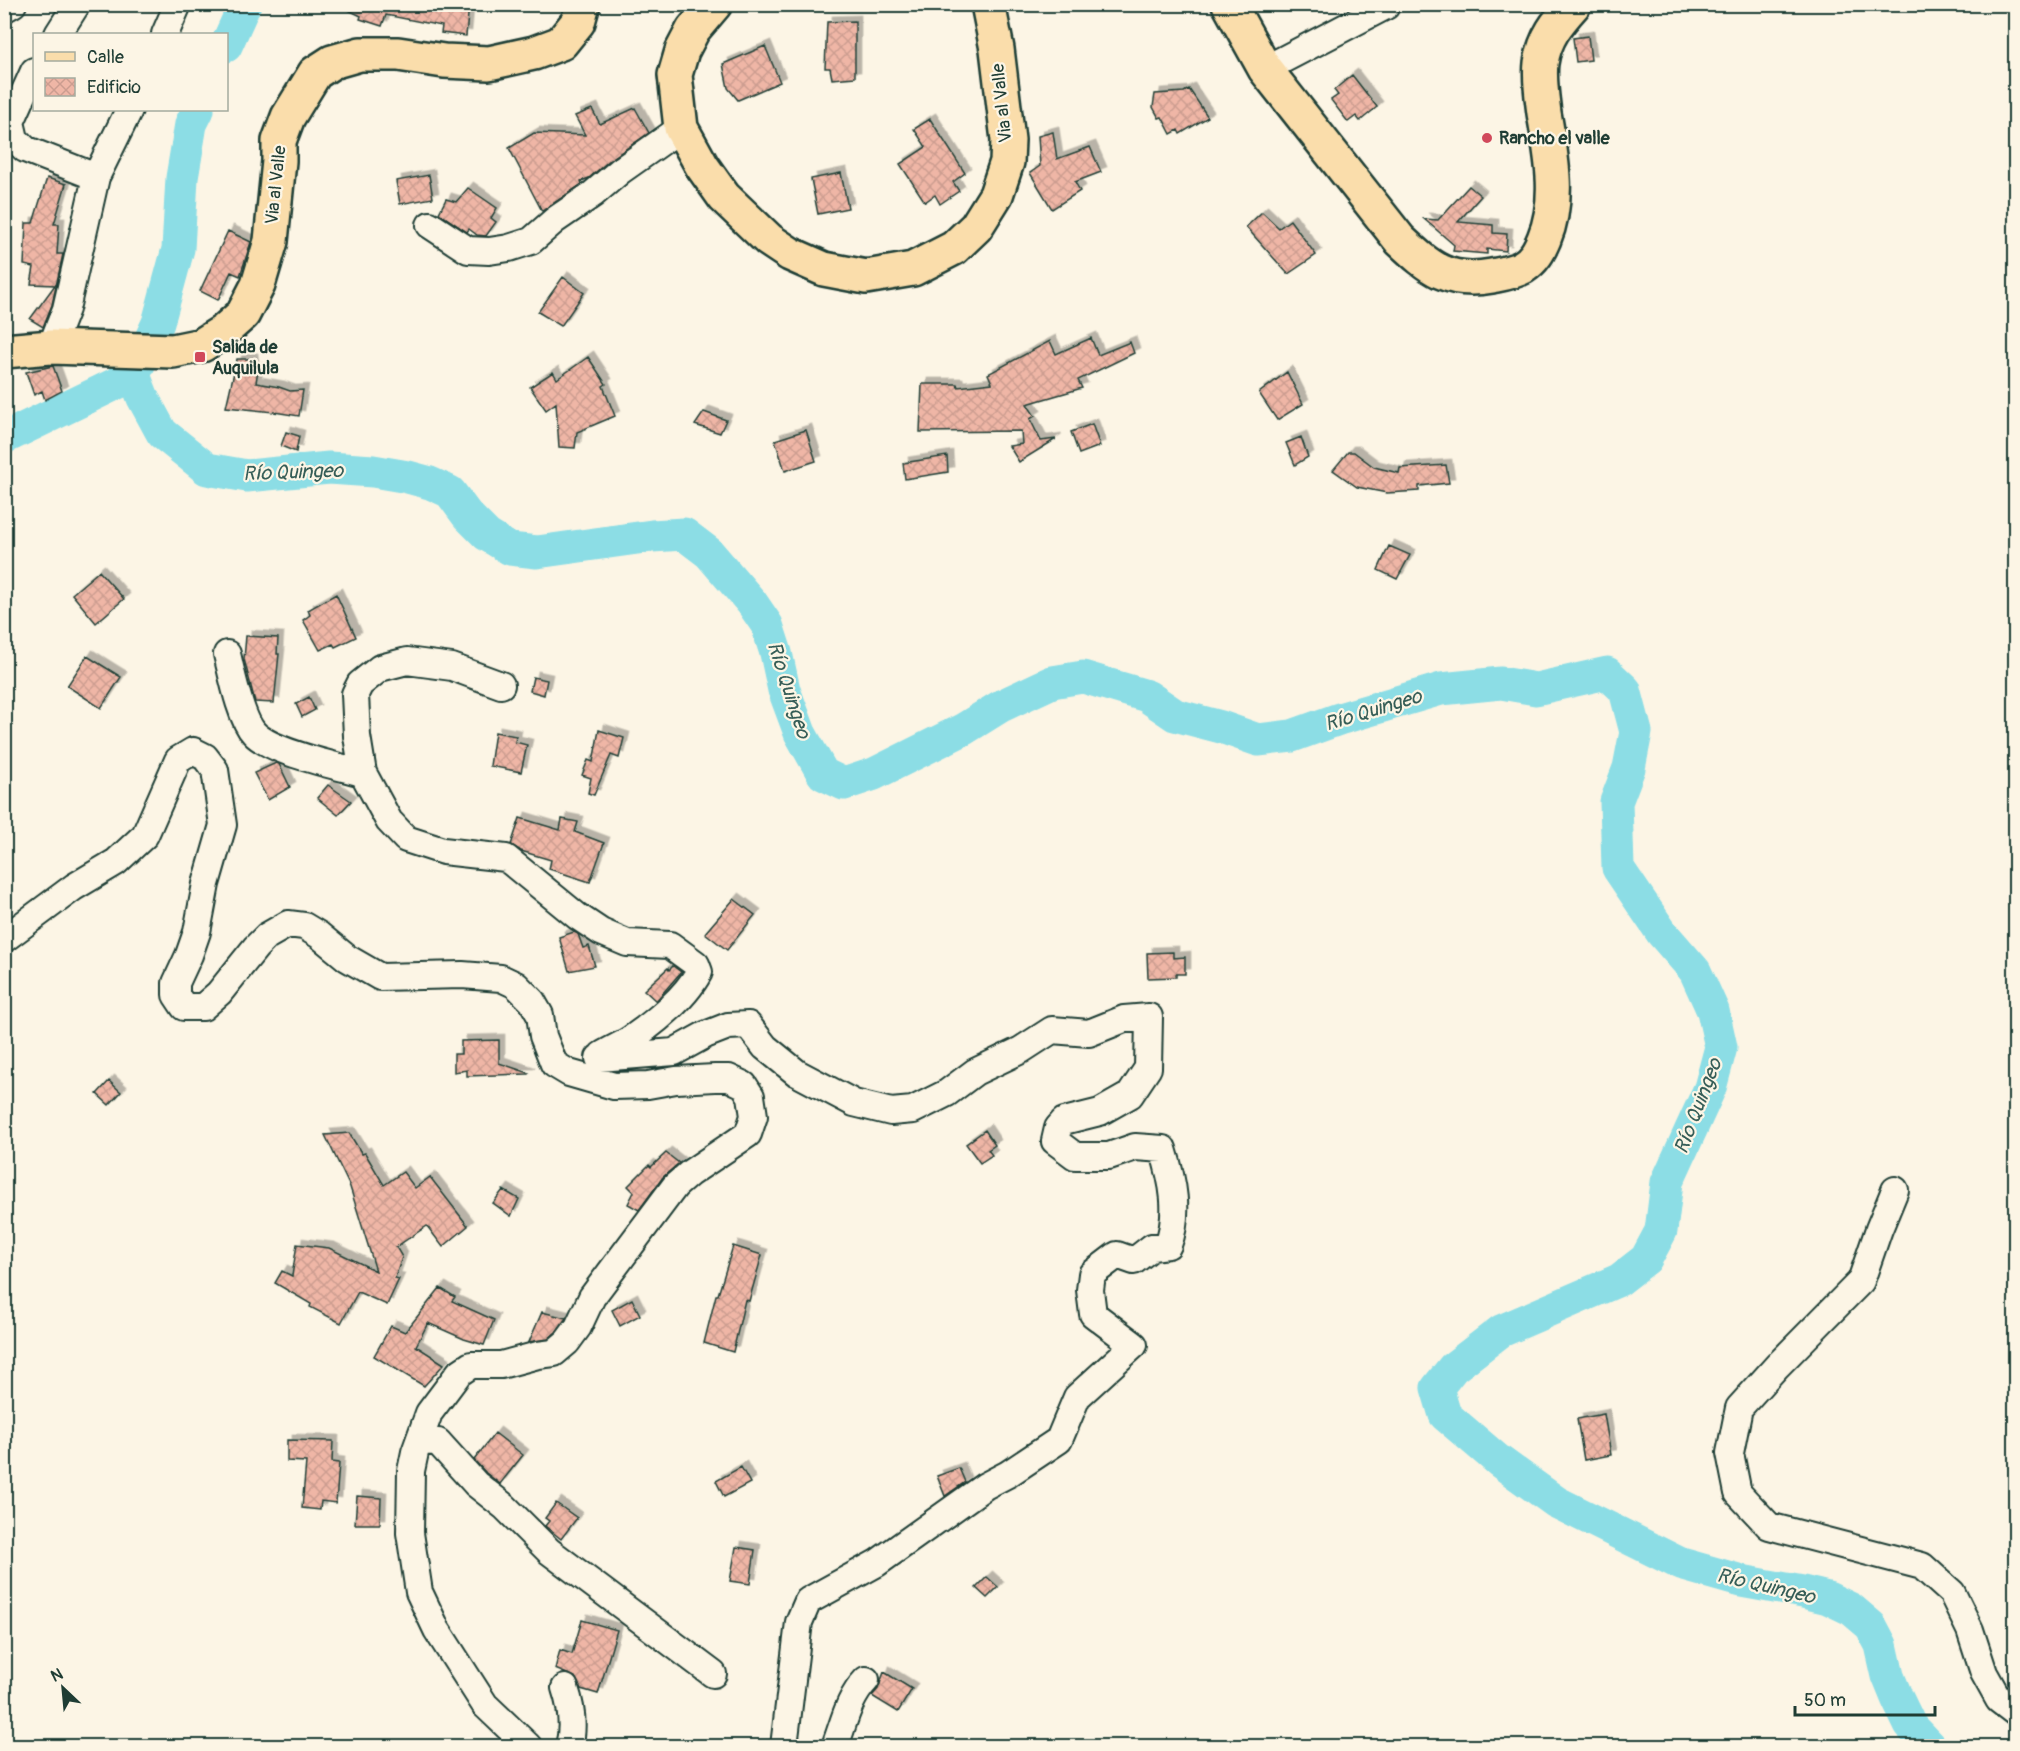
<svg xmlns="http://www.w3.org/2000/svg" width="2020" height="1751" font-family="Pangolin,sans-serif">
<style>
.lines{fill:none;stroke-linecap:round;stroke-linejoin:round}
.river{stroke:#8cdde5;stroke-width:33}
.building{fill:url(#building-cross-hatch);stroke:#1f3d34;stroke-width:1.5;filter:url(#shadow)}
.minor-casing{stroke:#1f3d34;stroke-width:30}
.major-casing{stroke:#1f3d34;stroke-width:38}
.minor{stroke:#fcf5e5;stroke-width:26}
.major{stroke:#faddab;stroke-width:33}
.poi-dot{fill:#d1495b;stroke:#fcf5e5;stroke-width:2}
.labels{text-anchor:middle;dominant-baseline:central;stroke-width:4.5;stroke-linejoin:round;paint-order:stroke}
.street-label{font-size:18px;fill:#1f3d34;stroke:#fcf5e5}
.poi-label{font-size:18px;font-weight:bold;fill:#1f3d34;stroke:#fcf5e5;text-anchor:start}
.water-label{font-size:20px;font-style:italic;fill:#355d57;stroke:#fcf5e5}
</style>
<defs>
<pattern id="building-cross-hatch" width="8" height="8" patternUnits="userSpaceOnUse" patternTransform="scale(1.5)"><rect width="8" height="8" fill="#efb6a6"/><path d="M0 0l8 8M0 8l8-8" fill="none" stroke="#cc9d90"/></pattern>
<filter id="shadow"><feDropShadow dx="5.5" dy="-5.5" stdDeviation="0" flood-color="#0004"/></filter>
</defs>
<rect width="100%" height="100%" fill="#fcf5e5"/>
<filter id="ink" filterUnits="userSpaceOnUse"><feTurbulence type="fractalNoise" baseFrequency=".0167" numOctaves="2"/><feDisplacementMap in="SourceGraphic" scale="12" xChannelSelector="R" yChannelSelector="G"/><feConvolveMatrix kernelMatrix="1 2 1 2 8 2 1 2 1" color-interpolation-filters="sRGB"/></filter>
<g filter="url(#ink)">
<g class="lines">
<path class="river" d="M226,46L245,4
M198,110L191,124L182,178L178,249L158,323L134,375L143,398L162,433L207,469L247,476L329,468L373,471L408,477L430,483L450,492L467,515L487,535L510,549L537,552L652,536L684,534L709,553L752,603L767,625L776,653L784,690L800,733L823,774L844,784L874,774L964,729L1001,706L1052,682L1083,677L1147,696L1175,715L1221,727L1258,740L1292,736L1339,719L1441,689L1501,683L1536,689L1607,673L1625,690L1636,732L1629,768L1616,802L1618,868L1662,933L1695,971L1713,1011L1721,1047L1710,1088L1667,1182L1661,1231L1646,1259L1619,1280L1501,1331L1453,1368L1437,1388L1445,1415L1499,1461L1556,1502L1681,1564L1741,1581L1803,1592L1828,1598L1851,1609L1871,1626L1881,1645L1888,1676L1897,1698L1910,1725L1930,1746
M4,438L134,375"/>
</g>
<path class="building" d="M336,4H469L466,36L441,33L442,26L386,15L382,26L360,19L361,16Z
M855,21V77L832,79L830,68H825L827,22Z
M1588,36L1591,60L1576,62L1573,38Z
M765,46L780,82L738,100L728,88L723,64Z
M1352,75L1377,107L1360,121L1356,116L1348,122L1331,100L1338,95L1334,90Z
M1189,89L1208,117L1180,134L1178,130L1171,134L1162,117L1159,118L1153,107L1155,94L1184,92Z
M635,108L649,133L611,159L589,178L581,181L582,184L542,211L509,148L534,133L585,135L575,116L592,109L600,124Z
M930,119L965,173L953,182L959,191L940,204L935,195L925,202L900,164L926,147L914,129Z
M1053,132L1057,159L1090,147L1101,172L1075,182L1080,191L1052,209L1030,173L1040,166L1038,136Z
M841,173L848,208L818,214L811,179Z
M429,175L433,198L400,204L396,181Z
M47,178L66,184L54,224H59L57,254H63L52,305L43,327L30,319L55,285L31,284L34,267L24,265L26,223H33Z
M1469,186L1481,196L1458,222L1493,225V233L1507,234L1506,251L1487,249V254L1453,251L1454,245L1424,219L1438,220Z
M468,188L497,208L491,218L496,222L486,236L477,235L469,229L467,232L439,213L446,199L456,202Z
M1262,212L1279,228L1290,220L1316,255L1288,274L1246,227Z
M228,231L251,242L240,276L231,272L218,300L200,291Z
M563,277L584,293L561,326L538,312Z
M1091,338L1098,355L1130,342L1134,353L1078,380L1082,388L1027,404L1035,416L1030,419L1041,441L1056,439L1019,462L1009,446L1022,444L1021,431L920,432L922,384H957L958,387L992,383L988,374L1050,341L1056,354Z
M588,357L606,384L603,386L615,416L577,432L575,448L559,447L556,403L546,410L530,387L553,372L557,379Z
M237,359H252L253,368L258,369L256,383L279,387L290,391L303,390L299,416L274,412L226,407Z
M53,366L62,391L45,400L42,391L34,395L26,372Z
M1287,372L1303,404L1277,420L1259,393Z
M704,412L726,420L720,433L695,425Z
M1092,424L1100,446L1079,454L1071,432Z
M806,430L816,461L785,471L775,440Z
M286,432L299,436L296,452L281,446Z
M1301,437L1308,457L1295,465L1286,443Z
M1348,452H1354L1374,467L1399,473L1400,468L1446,465L1449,483L1419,486V491L1387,493L1357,487L1333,470Z
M947,456L948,472L905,479L903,463Z
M1389,546L1410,555L1397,579L1378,570Z
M99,571L124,599L96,623L72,594Z
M336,594L356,637L335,647L333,644L320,650L303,620L310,615L308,610Z
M246,636L278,638L277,654H279L274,703L255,702L244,659Z
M87,656L121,677L101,708L67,686Z
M533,677L547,680L544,695L530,691Z
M309,697L315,710L302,717L296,704Z
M599,730L624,738L619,758L611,755L594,795L588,793L591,778L582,775L588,760L593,762Z
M495,732L516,736L515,742L527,745L521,772L490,766Z
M276,763L279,764L290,787L268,800L254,773Z
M328,785L351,801L338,815L317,798Z
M520,818L560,830L562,819L578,822L575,832L604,843L590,882L549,869L551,860L521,851L511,845Z
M734,899L755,915L727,950L705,933Z
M574,932L578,934L583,948L589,946L595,966L569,971L559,937Z
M1173,952V958L1185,957V974H1176V977L1148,978L1147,953Z
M673,966L681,972L656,1001L644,990L668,968L669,970Z
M499,1040V1063L529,1073L528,1074L467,1076V1070L454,1072V1054H461V1041Z
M109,1081L121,1092L109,1105L97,1094Z
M985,1130L995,1145L988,1150L992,1155L980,1163L966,1144Z
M349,1133L362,1154L365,1153L384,1185L403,1172L415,1188L430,1177L468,1226L443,1247L427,1226L396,1247L402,1257L395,1278L399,1279L387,1305L358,1292L341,1323L310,1307L311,1304L275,1283L282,1271L292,1276L297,1244L329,1248L376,1271L350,1187L325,1135Z
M666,1153L679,1163L663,1177L639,1210L628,1204L634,1192L628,1186L649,1165L651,1167Z
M503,1190L519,1199L511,1216L493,1203Z
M733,1246L762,1255L749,1301L745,1300L733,1352L704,1343L716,1295H718Z
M440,1288L455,1297L452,1301L494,1320L484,1345L464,1339L428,1323L416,1346L444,1364L424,1386L374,1356L391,1326L405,1332Z
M632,1299L640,1315L620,1326L612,1310Z
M542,1312L566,1318L556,1332L548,1339L529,1342Z
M1604,1414L1611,1455L1584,1460L1577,1419Z
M495,1433L523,1455L500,1484L486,1473L474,1460Z
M287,1440L333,1441L332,1462L339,1463L336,1503L321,1501L320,1510L302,1508L306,1462L287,1461Z
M741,1467L750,1483L724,1497L716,1481Z
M959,1468L965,1482L945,1496L937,1476Z
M357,1496L381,1498L380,1524H355Z
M556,1503L577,1518L561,1539L545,1526L549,1521L545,1518Z
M736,1547L755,1550L750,1584L730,1581Z
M987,1577L998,1587L987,1598L976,1588Z
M582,1620L617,1630L598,1694L581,1689L575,1677L555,1669L560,1650L572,1654Z
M884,1672L912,1689L898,1712L872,1696L878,1689Z"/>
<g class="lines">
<g class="minor-casing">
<path id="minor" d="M4,9L13,4
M58,34L77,4
M165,34L178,4
M1265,69L1386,6
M34,71L11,122L15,139L25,149L96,177
M430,225L468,250L489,251L509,248L531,241L555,220L593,194L620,171L681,128
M51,347L66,309L96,177L129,110
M227,654C232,674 240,718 254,733C271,752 337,766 363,773L389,821L406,839L443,851L506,858L577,916L601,932L627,943L670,945L696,964L699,972C686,997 654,1023 631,1039C622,1045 612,1049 602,1055
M363,773L357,736L355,694L360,684L380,668L407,661L452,667L501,685
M4,939L74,887L116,862L145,835L178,760L193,751L205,757L215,770L223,825L206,884L197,932L189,955L176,983V995L184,1007H203L219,993L256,947L267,936L288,924L304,926L319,935L347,958L380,977L462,975L501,978L516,985L532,1001L540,1015L543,1036L554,1064L569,1073L614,1086L648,1085L676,1080L715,1078H729L744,1085L751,1096L754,1116L748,1134L690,1173L675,1186L592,1297L578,1327L567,1342L554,1353L538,1355L501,1365H471L459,1373L429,1413L415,1452L411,1471L410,1533L419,1592L437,1630L485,1705L528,1746
M599,1058L674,1052L705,1035L728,1026L748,1025L765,1047L797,1073L854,1103L891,1112L913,1110L947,1093L975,1072L1021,1050L1052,1030L1089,1033L1124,1019L1149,1017L1148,1068L1130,1095L1100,1112L1064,1121L1058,1128L1055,1141L1075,1156H1109L1135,1147L1163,1149C1173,1181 1180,1213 1168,1245L1152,1247L1134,1261L1117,1255L1092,1274L1090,1290L1093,1314L1134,1345L1077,1397L1059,1440L1008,1474L985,1486L877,1563L808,1601L799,1622L784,1746
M1895,1190L1879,1229L1861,1281L1777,1366L1739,1408L1730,1453L1738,1493L1769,1526L1922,1566L1952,1593L1970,1630L1984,1673L1999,1700L2016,1713
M419,1441L438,1442L476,1484L505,1507L549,1551L713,1674
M565,1688C571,1706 574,1728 569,1746
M835,1746C844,1723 848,1699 866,1680"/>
</g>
<g class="major-casing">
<path id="major" d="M715,4L693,30L682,51L675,75L681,128L702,166L724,197L769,240L790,254L824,269L866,277L913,269L954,248L976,227L996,195L1007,162L1008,140L997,49L988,4
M1229,4L1265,69L1400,240C1430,268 1448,284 1492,276C1502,274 1514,272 1523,267C1534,260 1539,251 1544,239C1561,199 1551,154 1544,113C1542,97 1539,79 1541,63C1545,37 1557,23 1574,4
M4,351L51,347L173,351L202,345L224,331L243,314L258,285L271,241L279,161V141L288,117L315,73L332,62L360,54H398L444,61L489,63L534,53L561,43L578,22L583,4"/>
</g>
<use href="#minor" class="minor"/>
<use href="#major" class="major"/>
</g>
</g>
<g class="poi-dot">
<circle cx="1487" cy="138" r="6"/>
<rect x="194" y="351" width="12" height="12" rx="3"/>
</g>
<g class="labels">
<g class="street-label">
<text transform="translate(1002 103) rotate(-96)">Via al Valle</text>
<text transform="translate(276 185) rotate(-84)">Via al Valle</text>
</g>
<g class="poi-label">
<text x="1499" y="138">Rancho el valle</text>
<text x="212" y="347">Salida de<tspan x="212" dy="21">Auquilula</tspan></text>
</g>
<g class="water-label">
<text transform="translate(293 472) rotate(-2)">Río Quingeo</text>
<text transform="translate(789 690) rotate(72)">Río Quingeo</text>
<text transform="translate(1373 710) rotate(-17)">Río Quingeo</text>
<text transform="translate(1698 1106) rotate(-69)">Río Quingeo</text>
<text transform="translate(1766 1586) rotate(13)">Río Quingeo</text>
</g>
</g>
<rect width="2020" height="1751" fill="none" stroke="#fcf5e5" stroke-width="24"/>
<rect x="12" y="12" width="1996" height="1727" fill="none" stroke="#1f3d34" stroke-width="2" filter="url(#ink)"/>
<rect x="33" y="33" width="195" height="78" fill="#fcf5e5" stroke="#a4ab9e" stroke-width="1.5"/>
<rect x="45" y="52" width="30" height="9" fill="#faddab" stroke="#a4ab9e" stroke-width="1.5"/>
<text x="87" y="63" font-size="18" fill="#1f3d34">Calle</text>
<rect x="45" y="78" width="30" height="18" fill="url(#building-cross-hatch)" stroke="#a4ab9e" stroke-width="1.5"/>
<text x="87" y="93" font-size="18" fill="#1f3d34">Edificio</text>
<g transform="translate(63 1688) rotate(334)" stroke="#fcf5e5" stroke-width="4.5" paint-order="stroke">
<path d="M0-4.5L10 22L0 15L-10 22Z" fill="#1f3d34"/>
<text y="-9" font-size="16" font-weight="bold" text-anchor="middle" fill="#1f3d34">N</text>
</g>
<path d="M1795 1706v9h140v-9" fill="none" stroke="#1f3d34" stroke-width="3"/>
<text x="1804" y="1706" font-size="18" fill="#1f3d34" stroke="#fcf5e5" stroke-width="4.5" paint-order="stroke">50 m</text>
</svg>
